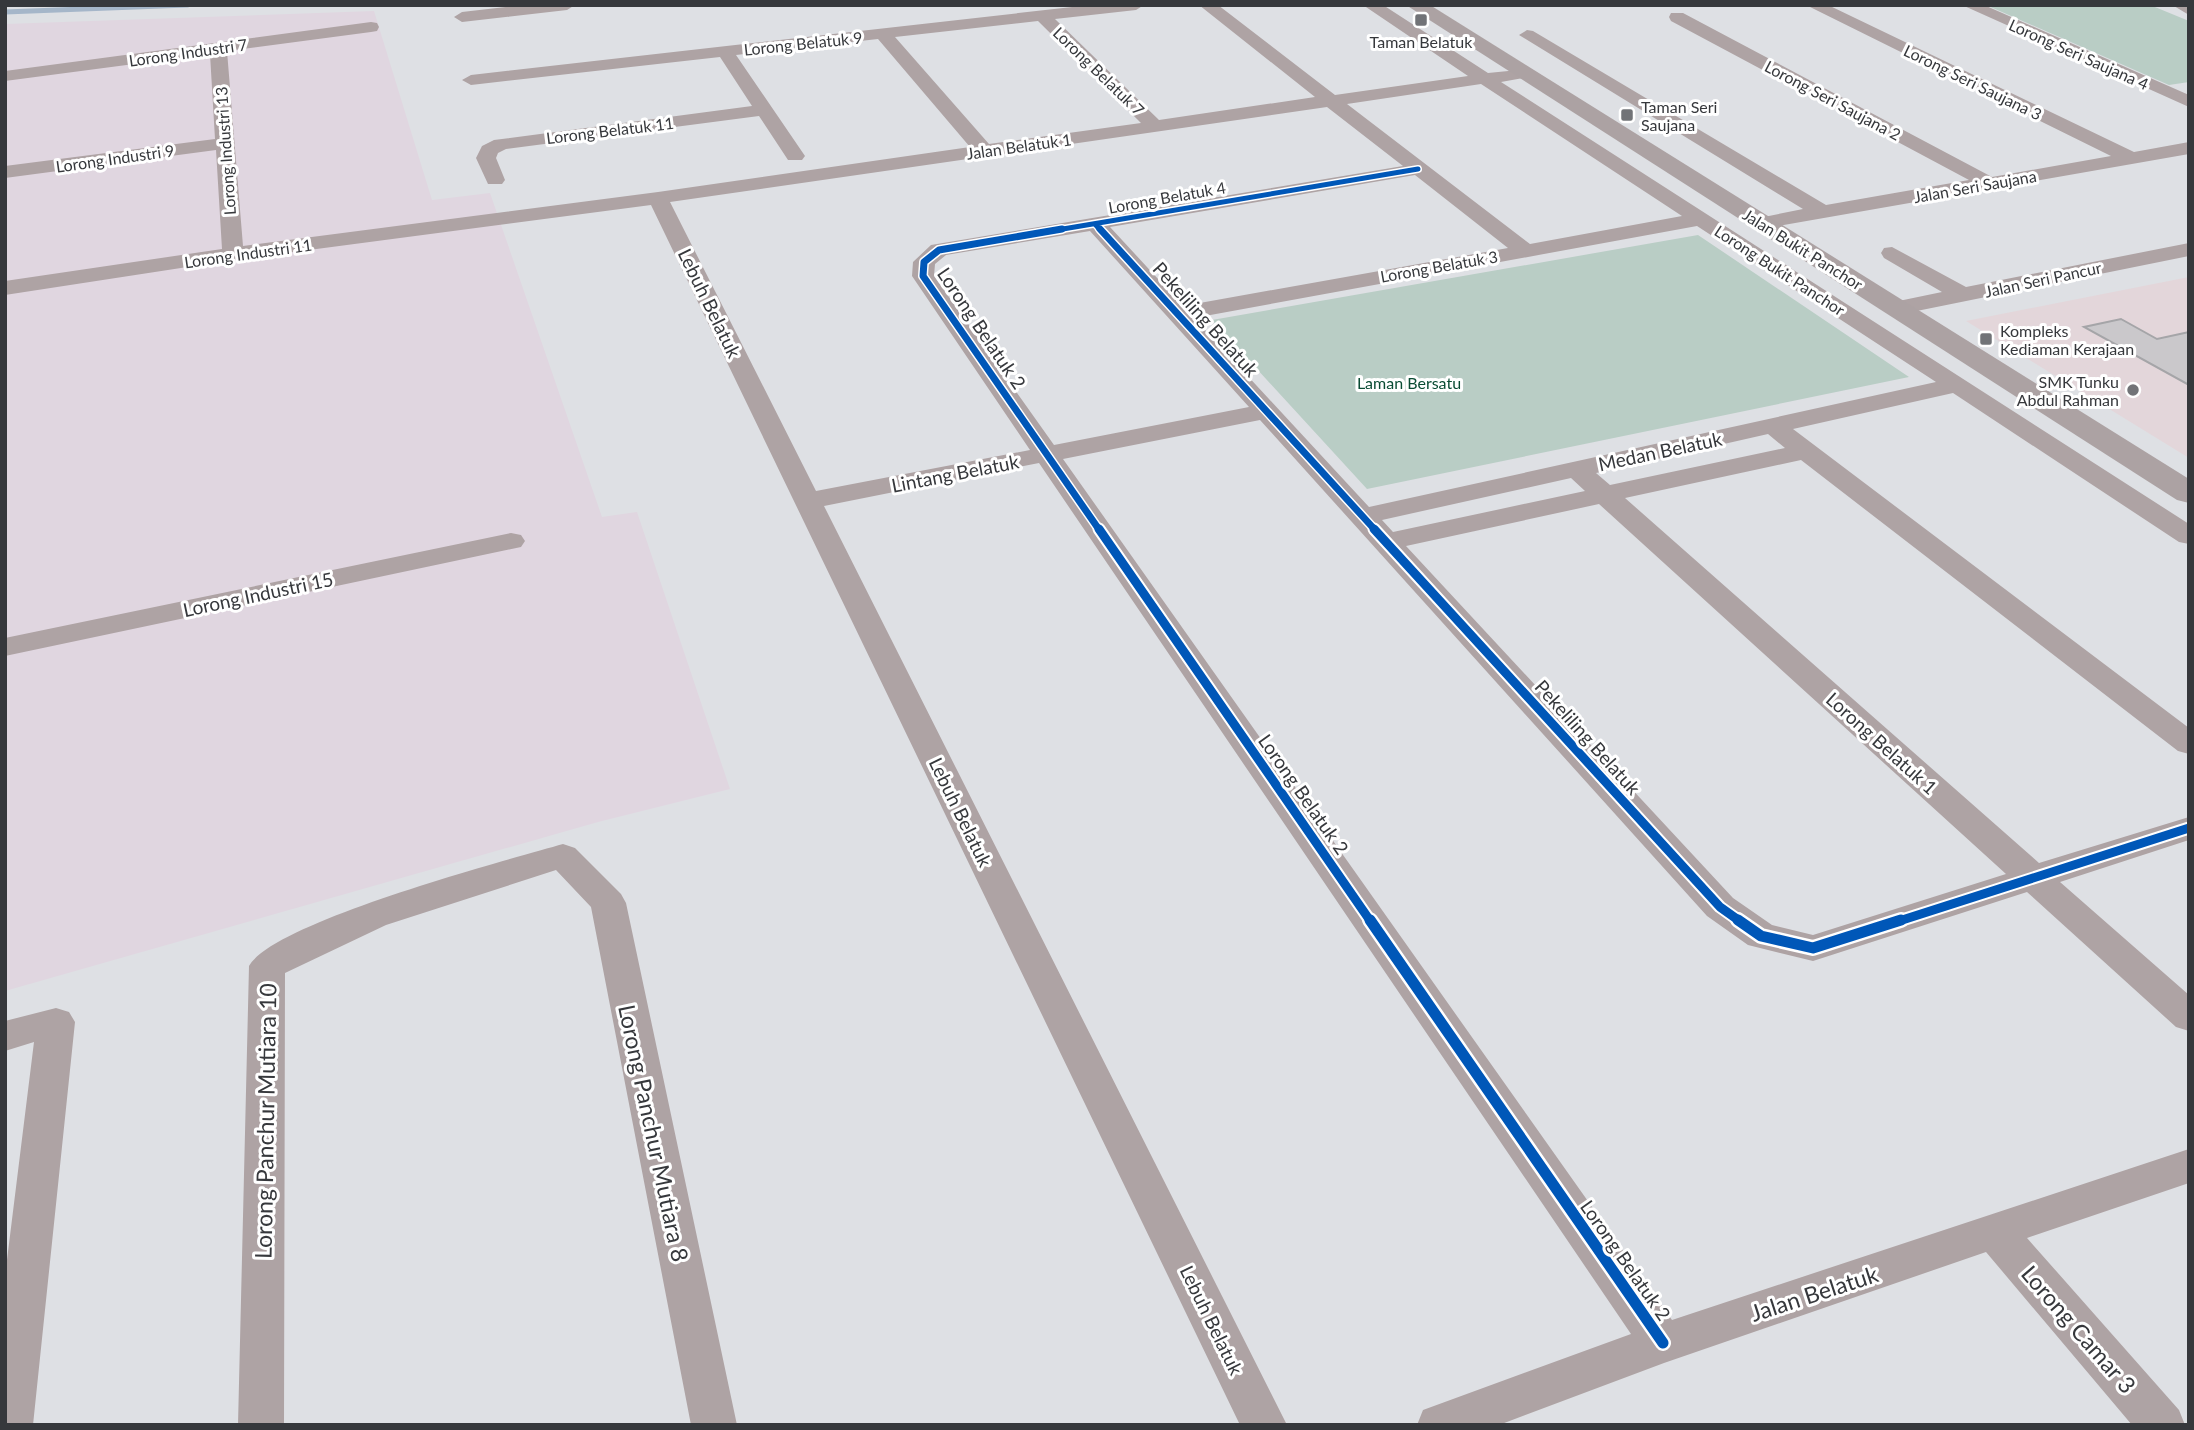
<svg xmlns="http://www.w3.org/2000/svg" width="2194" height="1430" font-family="Lato,sans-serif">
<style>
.industrial{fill:#e0d6e0}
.education{fill:#e3d6da}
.green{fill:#b9cdc5}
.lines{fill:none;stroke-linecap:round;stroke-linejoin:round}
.stream{stroke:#a5b6c9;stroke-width:5}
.building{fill:#cac8cb;stroke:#a5a5a8;stroke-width:2}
.street{fill:#aea3a4;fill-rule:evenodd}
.secondary{fill:#aca2a3;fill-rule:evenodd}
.cycleway-far3-casing{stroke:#fff;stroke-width:8}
.cycleway-far2-casing{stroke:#fff;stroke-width:10}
.cycleway-far1-casing{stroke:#fff;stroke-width:13}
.cycleway-casing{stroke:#fff;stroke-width:16}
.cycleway-far3{stroke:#0057b8;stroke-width:5}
.cycleway-far2{stroke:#0057b8;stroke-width:7}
.cycleway-far1{stroke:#0057b8;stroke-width:9}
.cycleway{stroke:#0057b8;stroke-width:11}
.poi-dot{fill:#717377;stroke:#fff;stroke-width:2.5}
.labels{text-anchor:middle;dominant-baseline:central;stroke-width:6;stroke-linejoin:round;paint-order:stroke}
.far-poi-label{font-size:16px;fill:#36383c;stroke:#fff;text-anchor:start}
.far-street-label{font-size:16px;fill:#36383c;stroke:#fff}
.far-park-label{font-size:16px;fill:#0a4c34;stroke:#fff}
.street-label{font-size:19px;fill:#36383c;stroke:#fff}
.near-street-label{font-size:23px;fill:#36383c;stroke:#fff}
</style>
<rect width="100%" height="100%" fill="#dee0e4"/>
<path class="industrial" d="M374,11L432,200L490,193L602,517L637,512L730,789L598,822L5,991V24Z"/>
<path class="education" d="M2189,277V458L1966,321Z"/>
<path class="green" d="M1986,5H2150L2189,21V82L2169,85Z
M1698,235L1909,377L1367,489L1212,320Z"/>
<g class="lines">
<path class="stream" d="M5,12L187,5"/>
</g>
<path class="building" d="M2121,319L2157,339L2189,332V385L2084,327Z"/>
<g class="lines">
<path class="street" d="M522,5H575L567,10L462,22L454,17L462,12Z
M1090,5H1144L1136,10L1055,19L1159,120L1315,97L1199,5H1218L1335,95L1468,76L1363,5H1383L1488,73L1529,69L1532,73L1529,77L1501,82L2189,524V544L2179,542L1953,393L1793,429L2189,728V754L2178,751L1801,460L1625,498L2039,863L2189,817V840L2060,882L2189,995V1031L2176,1027L2027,892L1813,961L1748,945L1707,916L1260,420L1063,459L1672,1320L2189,1149V1183L2027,1238L2179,1410L2185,1425H2132L1986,1252L1664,1363L1499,1425H1417L1423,1410L1631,1334L1039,463L824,506L1287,1425H1240L651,205L233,260L5,295V281L222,249L216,150L5,178V166L215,139L210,54L5,81V71L371,22L377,23L379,27L377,31L371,32L227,51L243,246L658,192L970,147L878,39L736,55L805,156L802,160H788L759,116L506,149L498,153L496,158L505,180L502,184H488L476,158L482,146L494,140L752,106L720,57L471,85L462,80L471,75ZM1038,21L1141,123L989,144L895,37ZM1481,84L1682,216L1530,244L1347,104ZM1327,107L1403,166L931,245L913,262L912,276L1030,450L816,491L670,202ZM1415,175L1508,248L1183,306L1110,227ZM1697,226L1936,382L1369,507L1194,318ZM1090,231L1249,407L1054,445L934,276L935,264L946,255ZM1768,434L1785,448L1610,485L1596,473ZM1571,478L1585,491L1393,532L1382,520ZM1599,504L2006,874L1813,935L1772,925L1733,898L1406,546Z
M1806,5H1828L2134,152L2189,142V154L1761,229L1754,227L1751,223L1754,219L1803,209L1519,35L1527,30L1533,31L1826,205L1969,180L1671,21L1669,17L1671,13H1683L1992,177L2111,156Z
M1962,5H1984L2189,95V107Z
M2189,5V15L2174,6V5Z
M2189,243V256L1897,315L1889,313L1886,308L1889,303L1942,292L1884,258L1881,253L1884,248L1892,247L1966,287Z
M511,533L521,535L525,541L521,547L5,656V638Z
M563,844L575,848L621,894L626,903L737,1425H691L591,907L556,870L386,925L285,973L284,1425H238L249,966C273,922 507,860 563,844Z
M56,1008L69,1012L75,1022L33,1425H5V1276L34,1042L5,1051V1021Z"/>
<path class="secondary" d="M1406,5H1430L2189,479V503L2177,500Z"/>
<g class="cycleway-far3-casing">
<path id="cycleway-far3" d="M1095,224L1101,231
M1051,231L1418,169"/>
</g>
<g class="cycleway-far2-casing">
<path id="cycleway-far2" d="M1062,229L939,250L924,262L923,276L1100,531
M1100,229L1376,531"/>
</g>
<g class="cycleway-far1-casing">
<path id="cycleway-far1" d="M1099,529L1371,922
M1374,529L1720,907L1741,922
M1896,922L2189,828"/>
</g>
<g class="cycleway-casing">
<path id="cycleway" d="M1370,920L1663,1343
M1738,920L1761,936L1813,948L1901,920"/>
</g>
<use href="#cycleway-far3" class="cycleway-far3"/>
<use href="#cycleway-far2" class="cycleway-far2"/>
<use href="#cycleway-far1" class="cycleway-far1"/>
<use href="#cycleway" class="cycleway"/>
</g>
<g class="poi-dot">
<rect x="1414" y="13" width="14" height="14" rx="3.5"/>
<rect x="1620" y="108" width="14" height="14" rx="3.5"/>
<rect x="1979" y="332" width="14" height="14" rx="3.5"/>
<circle cx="2133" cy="390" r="7"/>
</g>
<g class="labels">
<g class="far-poi-label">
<text x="1421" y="41" text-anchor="middle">Taman Belatuk</text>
<text x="1641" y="106">Taman Seri<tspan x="1641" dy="18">Saujana</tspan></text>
<text x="2000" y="330">Kompleks<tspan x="2000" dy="18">Kediaman Kerajaan</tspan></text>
<text x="2119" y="381" text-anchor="end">SMK Tunku<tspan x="2119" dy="18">Abdul Rahman</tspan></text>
</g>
<g class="far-street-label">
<text transform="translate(803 43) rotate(-6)">Lorong Belatuk 9</text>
<text transform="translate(188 52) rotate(-8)">Lorong Industri 7</text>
<text transform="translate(2079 54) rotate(24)">Lorong Seri Saujana 4</text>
<text transform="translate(1099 71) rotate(44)">Lorong Belatuk 7</text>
<text transform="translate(1973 82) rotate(26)">Lorong Seri Saujana 3</text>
<text transform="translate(1833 100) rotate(28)">Lorong Seri Saujana 2</text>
<text transform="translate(610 130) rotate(-7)">Lorong Belatuk 11</text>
<text transform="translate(1019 146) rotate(-8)">Jalan Belatuk 1</text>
<text transform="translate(225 151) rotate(-94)">Lorong Industri 13</text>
<text transform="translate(115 158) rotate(-8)">Lorong Industri 9</text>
<text transform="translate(1975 186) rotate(-10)">Jalan Seri Saujana</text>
<text transform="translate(1167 197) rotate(-10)">Lorong Belatuk 4</text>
<text transform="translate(1803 249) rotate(32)">Jalan Bukit Panchor</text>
<text transform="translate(248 253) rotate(-8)">Lorong Industri 11</text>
<text transform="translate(1439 266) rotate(-10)">Lorong Belatuk 3</text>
<text transform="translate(1780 270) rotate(33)">Lorong Bukit Panchor</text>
<text transform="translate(2043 279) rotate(-12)">Jalan Seri Pancur</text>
</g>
<g class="far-park-label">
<text x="1409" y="382">Laman Bersatu</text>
</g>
<g class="street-label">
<text transform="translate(710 303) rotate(64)">Lebuh Belatuk</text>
<text transform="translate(1206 319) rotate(48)">Pekeliling Belatuk</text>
<text transform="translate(982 328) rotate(56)">Lorong Belatuk 2</text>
<text transform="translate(1660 451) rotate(-12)">Medan Belatuk</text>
<text transform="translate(955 473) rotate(-11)">Lintang Belatuk</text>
<text transform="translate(258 594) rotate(-12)">Lorong Industri 15</text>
<text transform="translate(1588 737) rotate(48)">Pekeliling Belatuk</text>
<text transform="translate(1882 743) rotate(42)">Lorong Belatuk 1</text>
<text transform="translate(1304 794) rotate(55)">Lorong Belatuk 2</text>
<text transform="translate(961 812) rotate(64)">Lebuh Belatuk</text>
<text transform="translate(1626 1260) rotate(55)">Lorong Belatuk 2</text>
<text transform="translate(1212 1320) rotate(64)">Lebuh Belatuk</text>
</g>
<g class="near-street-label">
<text transform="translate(265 1121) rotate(-89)">Lorong Panchur Mutiara 10</text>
<text transform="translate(654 1133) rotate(78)">Lorong Panchur Mutiara 8</text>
<text transform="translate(1814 1293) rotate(-18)">Jalan Belatuk</text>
<text transform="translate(2079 1329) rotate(49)">Lorong Camar 3</text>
</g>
</g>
<rect width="2194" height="1430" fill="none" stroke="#36383c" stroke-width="14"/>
</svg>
